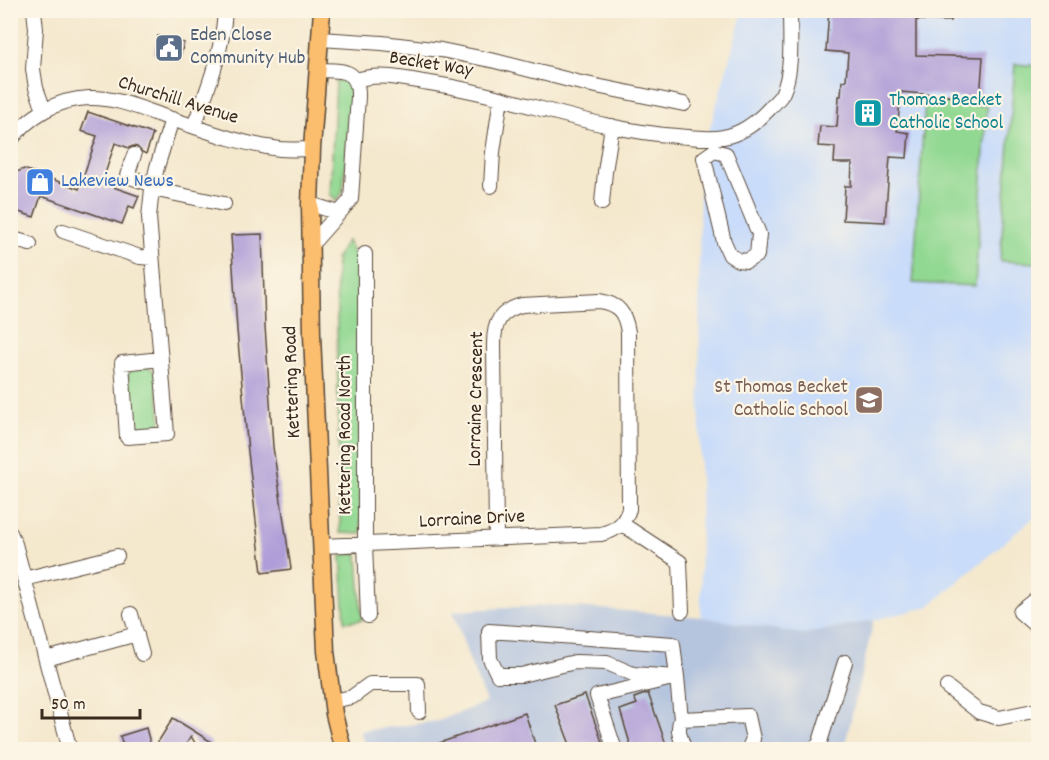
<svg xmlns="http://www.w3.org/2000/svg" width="1049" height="760" font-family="Dekko,sans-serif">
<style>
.built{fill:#c9dcf9}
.industrial{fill:#b6c5de}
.green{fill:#91d892;stroke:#668158;stroke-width:1.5}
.building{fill:#ae9dd8}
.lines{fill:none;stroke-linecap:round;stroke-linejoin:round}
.minor-casing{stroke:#574638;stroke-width:16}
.major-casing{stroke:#574638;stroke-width:19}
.minor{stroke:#fff;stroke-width:14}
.major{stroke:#fbbd6e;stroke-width:16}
.labels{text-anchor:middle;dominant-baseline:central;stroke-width:4.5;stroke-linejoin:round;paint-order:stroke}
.service-label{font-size:20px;fill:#4e5e75;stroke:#fcf5e5;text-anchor:start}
.street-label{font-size:20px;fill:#3b2a1e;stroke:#fcf5e5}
.culture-label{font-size:20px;fill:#0d838f;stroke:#fcf5e5;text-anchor:start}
.shop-label{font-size:20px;fill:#366cbe;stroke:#fcf5e5;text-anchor:start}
.education-label{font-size:20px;fill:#785e54;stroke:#fcf5e5;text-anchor:end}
</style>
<rect width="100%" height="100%" fill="#fcf5e5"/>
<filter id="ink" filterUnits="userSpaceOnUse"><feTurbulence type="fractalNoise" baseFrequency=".0167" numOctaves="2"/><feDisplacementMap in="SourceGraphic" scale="12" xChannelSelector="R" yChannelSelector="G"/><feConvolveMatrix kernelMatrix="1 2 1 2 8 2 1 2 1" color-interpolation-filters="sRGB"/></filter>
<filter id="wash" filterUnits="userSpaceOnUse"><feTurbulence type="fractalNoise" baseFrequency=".008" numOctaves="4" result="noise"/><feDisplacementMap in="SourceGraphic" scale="24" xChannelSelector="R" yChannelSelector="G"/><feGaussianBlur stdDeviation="1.35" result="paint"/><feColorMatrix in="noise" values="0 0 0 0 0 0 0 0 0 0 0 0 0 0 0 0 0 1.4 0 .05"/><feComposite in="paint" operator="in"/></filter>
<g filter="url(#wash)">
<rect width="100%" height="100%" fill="#f4e8cd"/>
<path class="built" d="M743,11H1038V514L928,607L874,620L804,634L701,617L699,286L700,160L712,121Z"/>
<path class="industrial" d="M553,605L701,617L804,634L874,620L844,749L366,750L360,731L438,721L486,702L470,662L453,611Z"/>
<path class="green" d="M1015,64L1038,66V263L1000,261Z
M353,79L343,191L337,201L330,194L336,81Z
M925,101L987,106L975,286L913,283Z
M347,241L357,259L361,534L340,533L336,258Z
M149,367L156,373L161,422L156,430L137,432L131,425L128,372L131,369Z
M358,554L362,620L345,622L341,555Z"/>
<g id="blocks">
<path class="building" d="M829,10H952L951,21L916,20V55L983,57L980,99L901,92L897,131L909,133L907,158L890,157L885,222L843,220L845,186H851L852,163H834L835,147L818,146L820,126L837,127L839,96H841L842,81L846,80L848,53L826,51Z
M158,36L184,43L179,60L154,54Z
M88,112L153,134L146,154L142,152L137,147L133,146L129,148L115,143L102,183L139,196L134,208L129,206L122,224L41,196L34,217L10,209V184L14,173L24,169L79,189L97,136L81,131Z
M262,234L265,326L273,447L291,569L262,573L248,452L237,330L231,235Z
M648,693L668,750H632L620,710L637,704L634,698Z
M585,695L605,750H572L555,705Z
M525,713L537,750H425V748Z
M173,718L210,741L213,750H199L191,736L183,750H153Z
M146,728L152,750H124L120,736Z"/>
</g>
</g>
<g filter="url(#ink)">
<use href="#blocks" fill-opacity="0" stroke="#574638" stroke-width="1.5"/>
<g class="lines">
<g class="minor-casing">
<path id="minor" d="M34,10L36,29L33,69L36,88L44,110
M320,39L382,43L441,50L495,61L577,82L684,104
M356,80C378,73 401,78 423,82C509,94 591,130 677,136C692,137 708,140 723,137C742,134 756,123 769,109C773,104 781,98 783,92C793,71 790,34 790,10
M194,126C208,88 223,51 225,10
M10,141C29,116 57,99 89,98C113,97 137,107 160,115C199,128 239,144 280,149C291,150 301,149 312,149
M714,151L726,154L759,234L757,255L747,261L738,260L730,255L724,242L704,158Z
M134,155L127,176L153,185
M491,186L493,152L501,98
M152,189L224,204
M602,203L605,172L612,126
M310,204L339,213
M63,231L140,257L152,258
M10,238L30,244
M310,246L348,203L351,199L358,97C359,67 340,71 318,70
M365,254V545L368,616
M161,359L122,363L127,437L167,434L149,217L152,189L157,167L172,119
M622,524L680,562L682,611
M10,533L15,544L70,750
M321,546L601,534C616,530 624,525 629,509L628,332C625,313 619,304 599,301L522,305C500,311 494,322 494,344L496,538
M24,579L117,556
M1038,598L1020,612L1038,628
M131,614L142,654
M489,631L673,644L677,677L633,674L607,663L575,662L521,675H498L490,659Z
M46,659L137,634
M947,687L979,712L999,718L1038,710V709
M332,701L352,697L370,684H418L419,712
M681,719L748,716L753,739L748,750
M615,750L597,696L677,677L681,719C676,730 681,739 685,750
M811,750L819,745L845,662"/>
</g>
<g class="major-casing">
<path id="major" d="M322,10L312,149L310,204L312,335L326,651L334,714L343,750"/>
</g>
<use href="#minor" class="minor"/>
<use href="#major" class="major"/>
</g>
</g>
<defs>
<g id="civic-square" transform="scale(1.5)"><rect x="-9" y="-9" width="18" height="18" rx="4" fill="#5c6f8a" stroke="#fcf5e5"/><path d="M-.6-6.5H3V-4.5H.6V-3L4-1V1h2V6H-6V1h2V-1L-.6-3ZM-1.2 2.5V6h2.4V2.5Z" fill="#fff"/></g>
<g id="building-square" transform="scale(1.5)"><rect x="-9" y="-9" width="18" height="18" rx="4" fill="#0f9aa8" stroke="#fcf5e5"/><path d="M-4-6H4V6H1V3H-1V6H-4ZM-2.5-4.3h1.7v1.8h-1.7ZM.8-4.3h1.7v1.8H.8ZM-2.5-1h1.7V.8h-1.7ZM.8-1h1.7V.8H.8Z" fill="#fff"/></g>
<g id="shop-square" transform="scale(1.5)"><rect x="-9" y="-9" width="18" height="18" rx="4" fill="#3f7fe0" stroke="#fcf5e5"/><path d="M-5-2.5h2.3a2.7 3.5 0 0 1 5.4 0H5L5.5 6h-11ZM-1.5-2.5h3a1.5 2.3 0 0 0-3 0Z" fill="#fff"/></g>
<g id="school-square" transform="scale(1.5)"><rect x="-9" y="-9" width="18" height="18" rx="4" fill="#8d6e63" stroke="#fcf5e5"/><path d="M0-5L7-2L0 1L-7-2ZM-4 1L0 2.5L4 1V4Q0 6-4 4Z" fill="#fff"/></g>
</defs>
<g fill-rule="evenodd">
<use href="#civic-square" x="169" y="48"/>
<use href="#building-square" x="868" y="113"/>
<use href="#shop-square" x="40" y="182"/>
<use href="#school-square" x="869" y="400"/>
</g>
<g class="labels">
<g class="service-label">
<text x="190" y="36">Eden Close<tspan x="190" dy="23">Community Hub</tspan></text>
</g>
<g class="street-label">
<text transform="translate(431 65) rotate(9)">Becket Way</text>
<text transform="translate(178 101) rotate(17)">Churchill Avenue</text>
<text transform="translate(293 382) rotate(-92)">Kettering Road</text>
<text transform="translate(477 399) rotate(-89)">Lorraine Crescent</text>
<text transform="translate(346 435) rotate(-90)">Kettering Road North</text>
<text transform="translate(472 520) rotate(-3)">Lorraine Drive</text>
</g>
<g class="culture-label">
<text x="889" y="101">Thomas Becket<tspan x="889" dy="23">Catholic School</tspan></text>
</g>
<g class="shop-label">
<text x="61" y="182">Lakeview News</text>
</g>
<g class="education-label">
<text x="848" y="388">St Thomas Becket<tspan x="848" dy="23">Catholic School</tspan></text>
</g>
</g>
<rect width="1049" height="760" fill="none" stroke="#fcf5e5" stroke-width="36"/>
<path d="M42 709v9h98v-9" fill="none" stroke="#3b2a1e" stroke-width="3"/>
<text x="51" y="709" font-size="18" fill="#3b2a1e" stroke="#fcf5e5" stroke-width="4.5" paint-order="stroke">50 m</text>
</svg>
